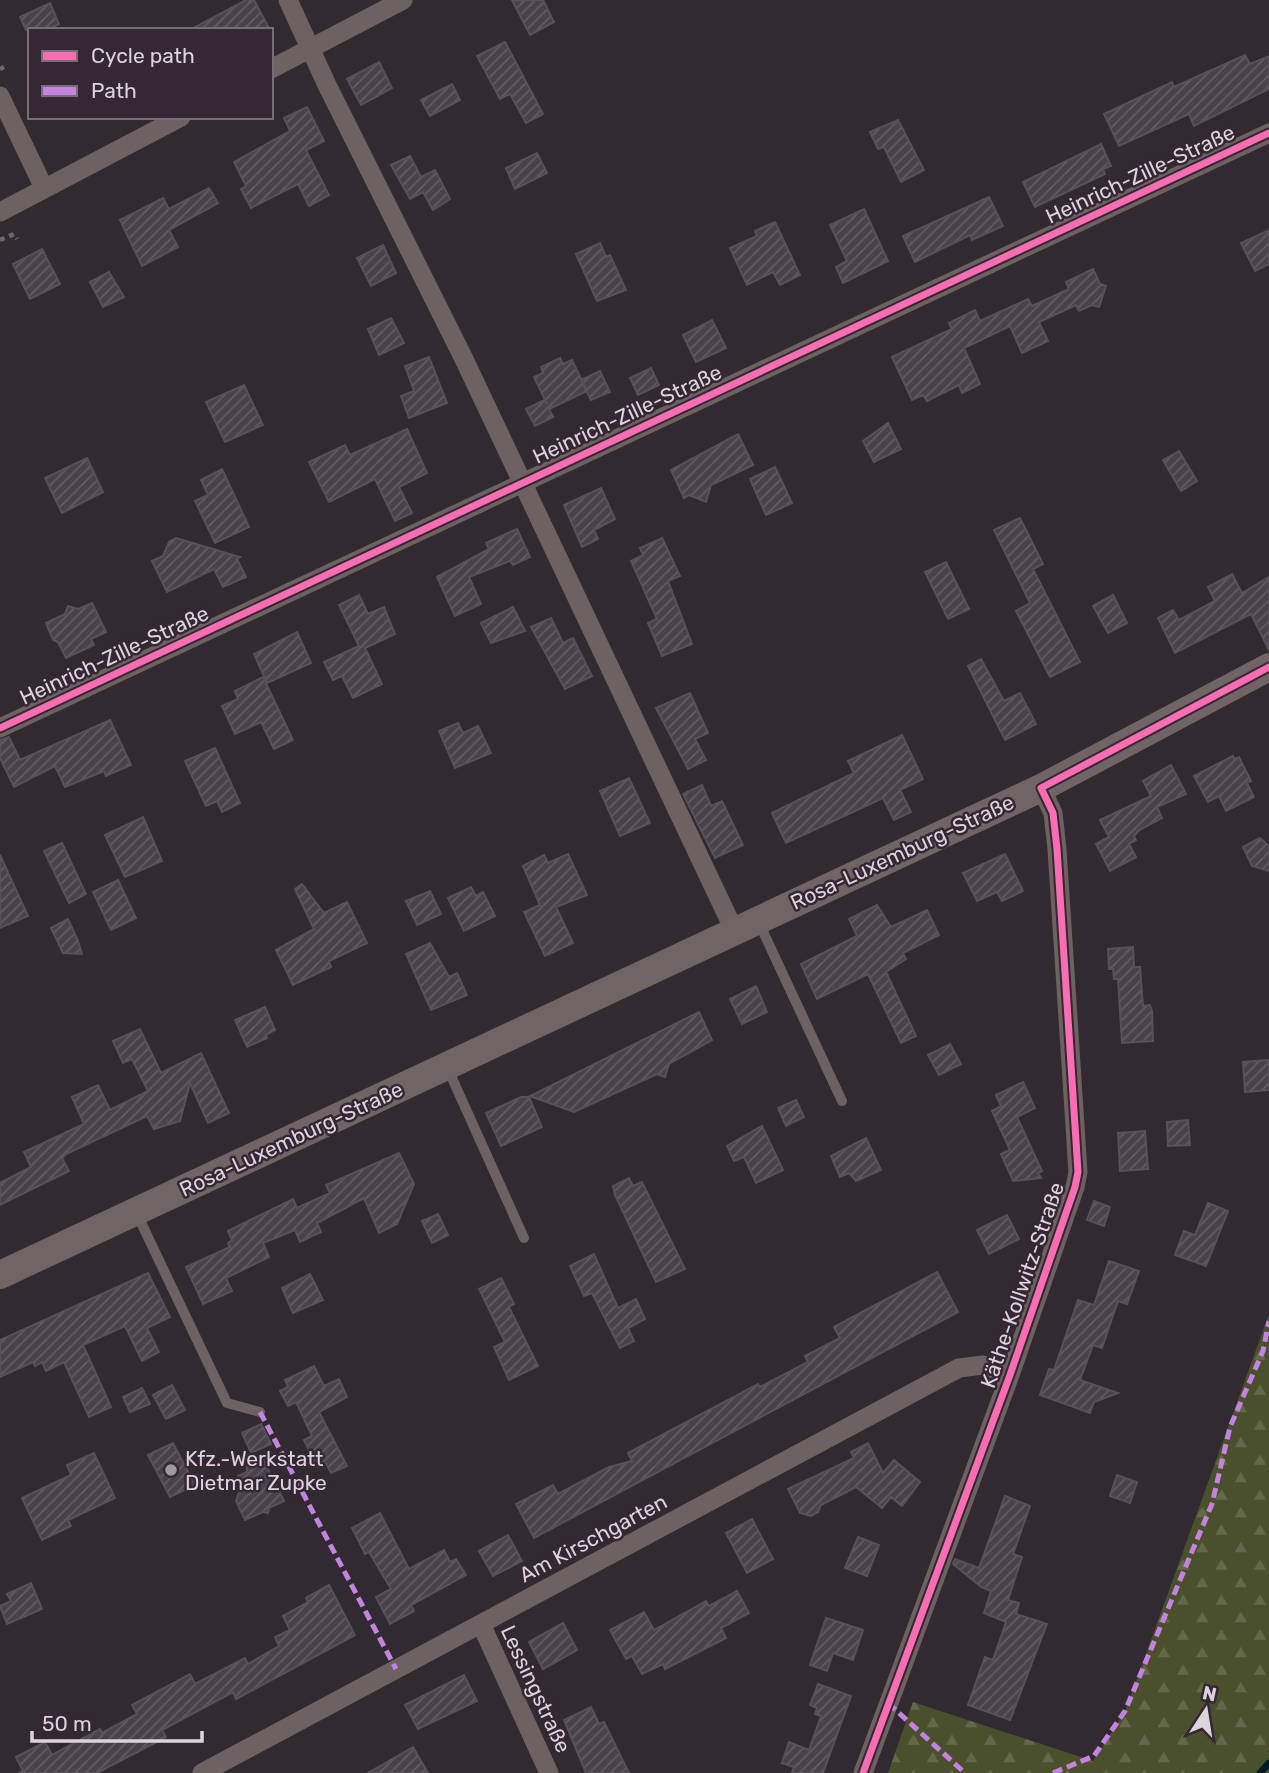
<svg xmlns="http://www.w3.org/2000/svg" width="1269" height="1773" font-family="Rubik,sans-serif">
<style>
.forest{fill:url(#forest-firs)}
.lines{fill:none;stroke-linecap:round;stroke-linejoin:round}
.stream{stroke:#041c2a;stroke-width:7}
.building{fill:url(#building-hatch);stroke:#565258;stroke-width:2}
.path{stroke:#706769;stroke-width:4.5;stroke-dasharray:5 5;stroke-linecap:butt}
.lane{stroke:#6e6162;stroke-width:10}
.street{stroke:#6e6162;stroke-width:19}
.secondary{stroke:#716465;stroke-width:28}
.quiet{stroke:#c483df;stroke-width:5;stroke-dasharray:10 5;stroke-linecap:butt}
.cycleway-casing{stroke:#352734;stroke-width:11}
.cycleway{stroke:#f96db3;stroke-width:7}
.poi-dot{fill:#a198a0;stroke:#352734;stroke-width:2.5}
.labels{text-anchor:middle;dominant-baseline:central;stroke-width:5;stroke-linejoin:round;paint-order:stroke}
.street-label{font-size:21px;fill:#ddd3dc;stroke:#352734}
.poi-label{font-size:21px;fill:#ddd3dc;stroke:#352734;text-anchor:start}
</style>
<defs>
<pattern id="forest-firs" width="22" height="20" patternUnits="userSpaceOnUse" patternTransform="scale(1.75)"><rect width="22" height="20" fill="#4a502c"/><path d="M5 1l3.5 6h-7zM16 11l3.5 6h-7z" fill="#64684a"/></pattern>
<pattern id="building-hatch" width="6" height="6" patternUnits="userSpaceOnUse" patternTransform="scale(1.75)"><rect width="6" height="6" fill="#48434a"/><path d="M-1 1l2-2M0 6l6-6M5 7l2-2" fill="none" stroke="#625d64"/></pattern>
</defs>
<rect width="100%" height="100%" fill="#322a31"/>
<path class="forest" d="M1269,1314V1773H888L913,1702L1093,1761L1125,1712Z"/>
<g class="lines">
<path class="stream" d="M1260,1773L1269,1763"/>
</g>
<path class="building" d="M246,0H254L270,30H190Z
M512,0H543L554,22L530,35Z
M50,3L59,24L47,30H26L20,17Z
M505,42L543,114L526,123L510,94L500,99L477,56Z
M1245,55L1250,64L1269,56V89L1194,126L1189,114L1119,146L1104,114L1172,82L1174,87Z
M379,62L392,88L361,105L347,79Z
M452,84L460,100L430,116L421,100Z
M307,107L324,141L306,150L329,195L309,206L298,184L251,208L241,189L246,186L234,162L290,131L284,118Z
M898,120L924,170L901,182L884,147L878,149L870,132Z
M1101,144L1111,166L1103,169L1105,174L1035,207L1023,182Z
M537,153L547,173L515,189L506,168Z
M410,156L421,177L435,170L450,199L433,210L423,192L410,199L391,165Z
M209,188L218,203L169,230L178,247L142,266L120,220L163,198L169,209Z
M989,197L1003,226L972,240L970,235L915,262L903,236Z
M864,209L888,261L843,283L836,267L847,261L830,225Z
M775,222L800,275L780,285L773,272L747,285L730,248L757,236L755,231Z
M1269,230V264L1255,271L1241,243Z
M600,243L606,257L610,255L626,290L597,301L576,254Z
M383,245L396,273L371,286L357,258Z
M42,249L60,284L30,299L13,264Z
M1093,269L1100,284L1106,286L1099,307L1092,305L1079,311L1076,305L1039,322L1048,341L1022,353L1010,326L964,348L980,384L962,393L959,385L927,401L923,395L912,400L892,357L952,329L949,323L975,310L980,321L1028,299L1032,306L1069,289L1066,282Z
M109,272L124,297L103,307L90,282Z
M391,318L404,343L379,355L368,329Z
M712,320L726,348L696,362L683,335Z
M429,357L447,403L409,418L401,396L414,391L405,366Z
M560,358L563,364L572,360L587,391L549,409L553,417L535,426L526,409L544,400L547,404L534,377L543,373L541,367Z
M651,368L659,385L638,395L630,378Z
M600,371L610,392L591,400L581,380Z
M244,385L263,425L225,442L206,402Z
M888,423L901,449L874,462L863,441Z
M407,429L427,473L399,487L412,513L395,521L375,479L329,502L309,462L345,445L350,455Z
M738,434L753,465L711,485L706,502L689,495L684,498L671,470Z
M1179,451L1197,481L1181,491L1163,460Z
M87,458L103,492L62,513L45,478Z
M775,467L792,503L766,515L750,479Z
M222,469L249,527L215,543L195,501L208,495L201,480Z
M601,488L615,519L594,530L598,539L582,547L564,505Z
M1020,518L1043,564L1033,569L1080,662L1050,677L1016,611L1030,603L994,530Z
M517,529L530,557L513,565L510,561L469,577L481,604L455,616L437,577L489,549L486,543Z
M176,538L240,557L237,559L246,577L223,587L214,569L167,592L152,561L163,556L169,542Z
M662,538L680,576L668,581L692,644L662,656L648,623L657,619L631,561L643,555L640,548Z
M946,562L969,609L948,619L925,572Z
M1232,574L1242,593L1269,577V650L1251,614L1175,653L1158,618L1173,610L1179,620L1215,601L1208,587Z
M359,595L368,614L384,607L395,634L365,648L382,684L353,698L342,676L333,680L324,662L359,646L339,605Z
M1113,595L1127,623L1108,633L1093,606Z
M92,603L106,632L91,639L94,645L66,658L58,642L53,640L46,623L65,614L68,606L78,609Z
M513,607L525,631L491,643L481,623Z
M551,618L563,643L573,638L592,676L565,689L531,627Z
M297,632L311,663L267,683L254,654Z
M981,659L1004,701L1020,693L1036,724L1005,740L968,666Z
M263,677L293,740L274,749L261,722L235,734L222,706L238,699L235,691Z
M690,693L708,733L695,739L706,760L688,769L656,708Z
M110,720L131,765L106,776L104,771L65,787L55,766L14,787L0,758V740L9,737L20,760Z
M458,723L463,733L478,726L491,753L455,768L439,731Z
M902,735L923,779L900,790L911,812L894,820L883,798L786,843L772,813L854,773L848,761Z
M215,748L240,803L222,812L217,801L206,806L185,761Z
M1233,756L1234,759L1239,757L1251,781L1247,783L1254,797L1226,811L1219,796L1208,802L1194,776Z
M1171,765L1186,794L1157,807L1162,818L1139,830L1134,836L1136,840L1129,844L1136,857L1110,871L1096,844L1109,837L1100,820L1151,796L1143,781Z
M629,778L650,823L620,836L600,791Z
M702,785L711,806L722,801L743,845L715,858L683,794Z
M143,817L162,861L125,877L105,835Z
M1260,838L1269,846V871L1252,866L1243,847Z
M62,843L86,894L69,903L44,851Z
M568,854L587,895L556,907L573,943L545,956L524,912L540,905L523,866L544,855L548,863Z
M1005,854L1023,891L1002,901L997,892L977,901L963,873Z
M0,855L28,916L0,928Z
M118,880L136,918L111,930L93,892Z
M302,884L324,913L347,902L367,943L329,961L331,967L293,985L276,950L314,929L295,889Z
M471,887L476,896L483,892L495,916L464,931L448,898Z
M430,891L441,914L417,925L406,901Z
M877,905L891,927L927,910L939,935L903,953L906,959L886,972L916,1036L901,1043L868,974L817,999L801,964L857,936L849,919Z
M68,919L78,941L82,954L63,953L51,928Z
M430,943L449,977L457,973L467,995L431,1010L406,954Z
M1133,947L1134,967H1140L1143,1006L1150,1005L1152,1011L1153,1041L1122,1043L1118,979H1114L1113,969H1109L1108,949Z
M756,986L767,1012L742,1024L730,999Z
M265,1007L275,1030L266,1035L267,1038L247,1047L235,1020Z
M699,1012L712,1040L669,1064L665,1077L657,1074L574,1112L530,1096Z
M140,1029L161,1073L201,1053L229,1113L208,1123L190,1083L180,1121L154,1129L147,1116L66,1154L62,1158L69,1171L0,1205V1183L31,1167L24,1152L84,1124L72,1097L98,1085L110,1110L148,1091L132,1059L123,1063L113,1041Z
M950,1044L961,1064L939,1075L928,1055Z
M1269,1060V1090L1245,1092L1243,1062Z
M1023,1082L1035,1108L1017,1117L1042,1171L1038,1173L1041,1178L1013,1181L1001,1154L1010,1150L992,1111L1001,1106L996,1095Z
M521,1097H529L542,1127L501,1146L486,1113Z
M796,1100L804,1117L786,1126L778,1108Z
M1188,1120L1190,1145L1168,1146L1167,1122Z
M762,1126L783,1170L756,1183L744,1157L734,1161L727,1146Z
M1145,1131L1148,1169L1120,1171L1118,1133Z
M866,1138L881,1170L856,1181L849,1173L840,1177L831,1156Z
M399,1153L414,1184L397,1224L379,1233L364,1198L317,1223L321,1232L300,1242L295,1230L263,1243L269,1257L226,1278L232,1291L203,1304L186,1267L230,1247L228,1243L232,1240L228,1231L293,1199L297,1208L330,1193L326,1185Z
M629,1178L633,1186L642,1182L685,1269L656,1282L615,1195L613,1186Z
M1094,1201L1110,1207L1104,1226L1087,1220Z
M1208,1203L1228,1211L1206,1266L1175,1255L1184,1231L1195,1235Z
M438,1214L448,1235L432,1243L422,1221Z
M1007,1215L1019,1239L989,1254L977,1230Z
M594,1254L618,1308L636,1299L645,1319L628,1328L634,1341L620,1348L592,1293L584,1296L570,1266Z
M1109,1261L1139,1271L1127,1304L1118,1301L1102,1348L1093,1345L1080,1380L1118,1393L1094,1402L1090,1413L1040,1395L1049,1369L1054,1370L1078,1300L1094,1305Z
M937,1272L958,1312L534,1538L516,1504L553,1485L558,1494L609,1467L632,1461L628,1453L758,1384L760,1387L808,1362L805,1356L840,1338L834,1327Z
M148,1273L170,1317L147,1328L159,1352L142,1361L125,1326L83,1345L111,1407L89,1417L64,1362L46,1371L42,1362L35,1366L33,1362L0,1377V1340Z
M310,1274L323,1300L293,1313L282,1288Z
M501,1278L514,1304L509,1307L538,1366L509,1380L494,1347L505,1342L479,1289Z
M314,1366L324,1386L339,1379L347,1397L319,1412L347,1466L331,1473L326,1463L317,1467L304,1440L312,1436L296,1402L288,1406L280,1391L288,1387L285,1380Z
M172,1385L185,1410L166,1419L153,1395Z
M142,1388L150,1404L130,1412L123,1397Z
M261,1424L271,1444L251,1453L242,1433Z
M173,1443L195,1485L170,1497L148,1455Z
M868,1443L883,1473L894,1460L920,1482L902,1506L891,1497L882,1508L856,1487L821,1505L818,1512L811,1516L800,1513L788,1489L854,1458L851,1452Z
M94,1453L115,1498L68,1520L71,1526L42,1540L22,1498L71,1475L67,1465Z
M263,1459L284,1501L269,1508L268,1513L263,1512L245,1520L236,1501L242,1484L238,1476L247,1472V1466Z
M1117,1475L1137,1482L1130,1503L1110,1496Z
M1005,1496L1030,1506L1013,1554L1022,1557L1008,1600L1019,1603L1016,1614L1047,1624L1010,1720L968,1705L985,1657L993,1660L1006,1622L984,1613L991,1591L981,1587L953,1564L955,1559L979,1568Z
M380,1513L409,1569L444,1550L450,1562L456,1559L466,1575L411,1605L414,1611L390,1624L376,1597L391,1589L369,1552L365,1554L352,1528Z
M752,1519L773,1559L747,1573L726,1533Z
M508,1535L522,1561L493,1576L479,1551Z
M858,1537L879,1545L867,1576L845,1568Z
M31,1583L42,1609L7,1624L0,1606L11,1601L7,1594Z
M329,1585L355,1635L236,1699L233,1692L162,1730L166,1737L97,1773H19L23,1771L16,1757L45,1742L52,1755L100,1729L102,1733L137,1714L132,1705L190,1674L195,1684L245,1658L248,1664L279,1646L275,1637L290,1630L283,1616L308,1602L306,1598Z
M737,1591L749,1613L721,1628L726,1638L665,1669L663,1664L642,1674L632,1656L626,1659L610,1630L644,1612L654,1630L706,1601L709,1606Z
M826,1618L863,1630L853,1660L833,1653L827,1671L810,1665Z
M563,1623L577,1650L543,1669L529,1642Z
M464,1675L477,1701L418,1729L405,1705Z
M818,1684L851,1696L823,1773H792L794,1767L782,1763L789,1742L809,1750L821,1716L815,1714L817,1708L810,1705Z
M591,1707L599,1724L604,1722L629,1773H586L564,1720Z
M413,1747L428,1773H368Z"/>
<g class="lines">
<path class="path" d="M0,69L4,67
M0,240L14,234L17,239"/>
<path class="lane" d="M759,923L842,1101
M447,1067L524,1238
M136,1212L227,1403L260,1412"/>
<path class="street" d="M288,0L327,85L463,357L734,930
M271,69L403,0
M0,96L44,188
M0,212L181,117
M0,728L1269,133
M481,1624L549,1773
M202,1773L959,1368L983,1365L1010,1375
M863,1773L1010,1375L1075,1187L1078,1172L1057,849L1053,813L1041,788"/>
<path class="secondary" d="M0,1275L1041,788L1269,667"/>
<path class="quiet" d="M260,1412L396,1669
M888,1703L965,1773
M1053,1773L1094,1756L1125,1711L1212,1504L1230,1427L1263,1351L1269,1321"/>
<g class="cycleway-casing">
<path id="cycleway" d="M0,728L1269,133
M863,1773L1010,1375L1075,1187L1078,1172L1057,849L1053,813L1041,788L1269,667"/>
</g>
<use href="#cycleway" class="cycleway"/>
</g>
<circle class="poi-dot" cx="171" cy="1470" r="7"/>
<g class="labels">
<g class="street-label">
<text transform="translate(1140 174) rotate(-25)">Heinrich-Zille-Straße</text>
<text transform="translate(627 414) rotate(-25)">Heinrich-Zille-Straße</text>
<text transform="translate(114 655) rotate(-25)">Heinrich-Zille-Straße</text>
<text transform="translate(902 852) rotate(-25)">Rosa-Luxemburg-Straße</text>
<text transform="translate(291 1139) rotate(-25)">Rosa-Luxemburg-Straße</text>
<text transform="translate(1022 1285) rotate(-71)">Käthe-Kollwitz-Straße</text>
<text transform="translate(593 1538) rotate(-28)">Am Kirschgarten</text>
<text transform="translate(536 1689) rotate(65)">Lessingstraße</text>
</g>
<g class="poi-label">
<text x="185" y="1458">Kfz.-Werkstatt<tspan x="185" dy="24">Dietmar Zupke</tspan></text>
</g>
</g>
<rect x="28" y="28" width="245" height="91" fill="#352734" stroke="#786c77" stroke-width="2"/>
<rect x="42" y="51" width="35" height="10" fill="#f96db3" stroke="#786c77" stroke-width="2"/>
<text x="91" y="63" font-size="21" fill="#ddd3dc">Cycle path</text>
<rect x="42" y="86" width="35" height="10" fill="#c483df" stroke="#786c77" stroke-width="2"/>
<text x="91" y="98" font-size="21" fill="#ddd3dc">Path</text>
<g transform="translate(1206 1710) rotate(12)" stroke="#352734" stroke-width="5" paint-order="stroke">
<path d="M0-5L12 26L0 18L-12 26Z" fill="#ddd3dc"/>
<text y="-10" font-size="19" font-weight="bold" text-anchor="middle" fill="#ddd3dc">N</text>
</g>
<path d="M32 1731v10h170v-10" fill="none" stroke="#ddd3dc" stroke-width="3.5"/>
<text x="42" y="1731" font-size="21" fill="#ddd3dc" stroke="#352734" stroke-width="5" paint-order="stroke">50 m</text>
</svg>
